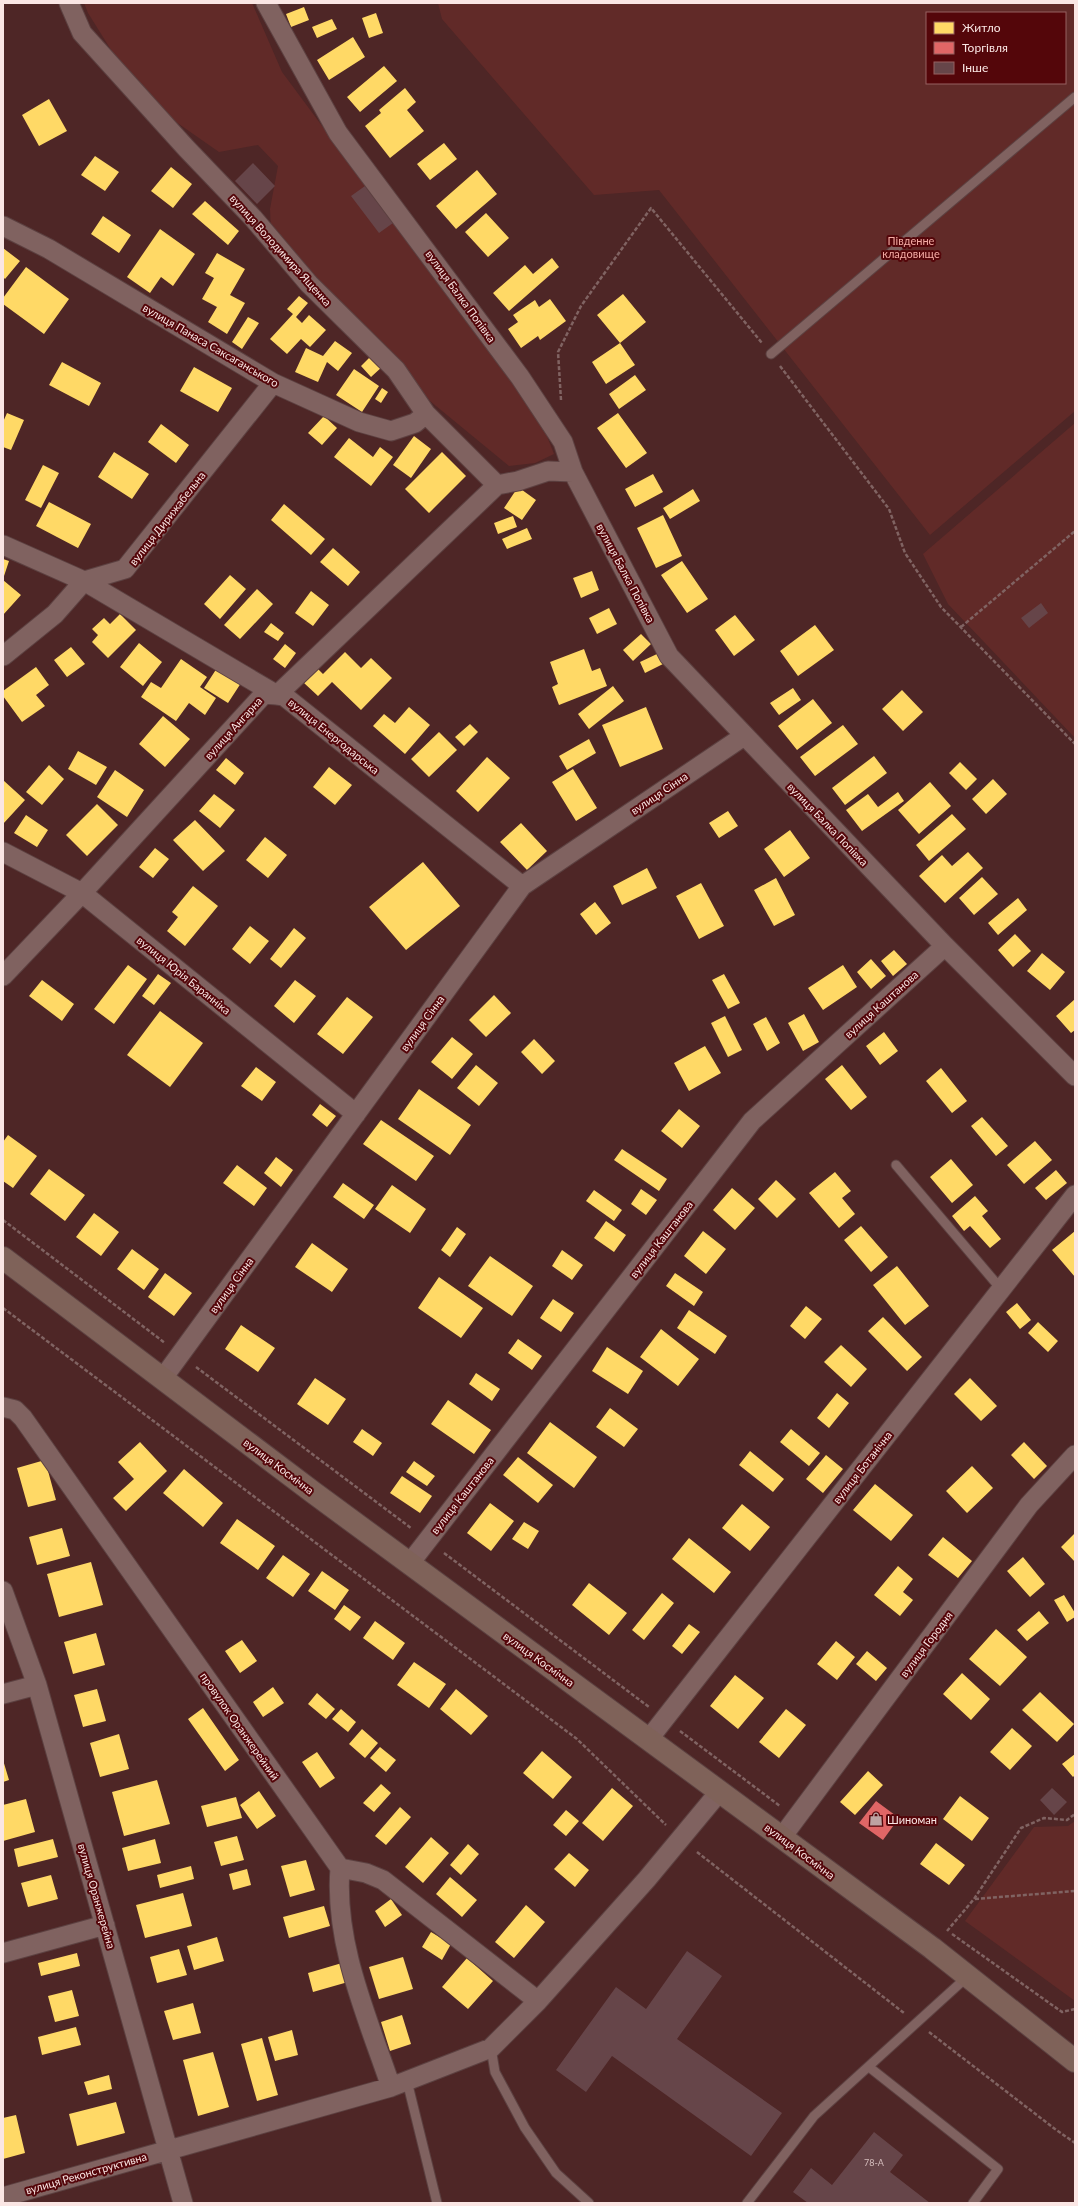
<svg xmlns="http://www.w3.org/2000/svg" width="1078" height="2206" font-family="Lato,sans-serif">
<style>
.green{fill:#612a28;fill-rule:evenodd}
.homes{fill:#ffd966}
.shops{fill:#e06666}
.building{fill:#664549}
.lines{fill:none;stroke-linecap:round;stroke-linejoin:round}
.lane-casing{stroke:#5c4141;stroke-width:11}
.street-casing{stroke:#5c4141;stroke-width:21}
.primary-casing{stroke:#5c4141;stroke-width:24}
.path{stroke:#806362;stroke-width:2.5;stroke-dasharray:4 2;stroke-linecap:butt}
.lane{stroke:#806260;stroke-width:9}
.street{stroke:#806260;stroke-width:19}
.primary{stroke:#7f6259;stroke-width:22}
.labels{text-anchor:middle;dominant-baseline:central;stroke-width:4;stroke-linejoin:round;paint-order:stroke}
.number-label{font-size:9px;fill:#d5bebd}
.park-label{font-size:11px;fill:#f5aca5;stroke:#54060a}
.street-label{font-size:11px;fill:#fae6e4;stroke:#54060a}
.poi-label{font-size:11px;fill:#fae6e4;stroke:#54060a;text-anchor:start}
</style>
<rect width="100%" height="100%" fill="#4e2626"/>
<path class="green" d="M84,3H252L282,72L541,421L554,454L535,463L509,466L430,401L392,355L322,285L271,229L270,209L278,166L258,145L219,152L166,115L113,53L88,13Z
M438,3H1075V411L930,535L659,190L594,195L442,19ZM927,13H1065V83H927Z
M1075,423V738L948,604L923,554Z
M1075,1821V2001L965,1921L1034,1827L1068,1826Z"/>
<path class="homes" d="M304,7L309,20L291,27L286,14Z
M376,13L383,33L369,38L362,18Z
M332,19L337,29L317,38L312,27Z
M353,37L365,57L329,80L317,60Z
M384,66L397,81L360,112L347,97Z
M405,88L416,102L407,110L424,131L390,158L365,126L381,113L379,110Z
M49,99L67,131L39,146L22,115Z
M444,143L457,159L430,180L417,164Z
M95,156L119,172L105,191L81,175Z
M171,167L192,184L173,208L151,191Z
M477,170L497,194L456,229L436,206Z
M205,201L239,231L228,245L192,214Z
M486,213L509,238L488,257L465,232Z
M103,216L131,235L119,253L91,234Z
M160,229L195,254L173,286L161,277L150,293L127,277Z
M3,248L20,261L5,279L3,277Z
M217,253L245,269L230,295L245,303L227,334L208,322L217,307L202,299L214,278L205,273Z
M552,258L559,267L509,311L493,293L525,265L533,274Z
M26,267L69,299L44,334L3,304V298Z
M623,294L646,322L620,343L597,315Z
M299,296L308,303L296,317L302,323L309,315L326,330L310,347L301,339L287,354L270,339L293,314L287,309Z
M550,299L566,321L540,340L538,336L521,348L508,329L518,322L513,315L535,300L539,307Z
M248,317L259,323L242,349L232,342Z
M335,341L352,353L338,371L327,362L318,382L295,372L306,348L323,356Z
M620,343L635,365L606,384L592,362Z
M372,355L383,366L371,377L361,366Z
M62,362L101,383L89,406L49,385Z
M194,367L232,388L218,412L180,391Z
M354,369L379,386L362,412L336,395Z
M635,375L646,390L619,409L609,394Z
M382,388L388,392L381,403L375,399Z
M7,413L24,420L11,450L3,447V422Z
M618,413L647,453L626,468L597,428Z
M324,416L337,428L322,445L308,433Z
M161,424L189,445L176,463L148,442Z
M414,436L431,449L411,478L393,465Z
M349,438L373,457L380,447L393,457L371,486L334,457Z
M114,452L149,474L132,499L98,477Z
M442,452L466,476L429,513L405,489Z
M43,465L59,473L41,508L25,500Z
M653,474L663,492L635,507L625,489Z
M518,487L536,500L522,520L504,508Z
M693,489L700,501L670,519L663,508Z
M49,502L91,524L78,548L36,526Z
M284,504L325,539L311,555L271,520Z
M663,515L682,556L656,568L637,528Z
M513,516L517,527L498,534L494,523Z
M527,528L532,539L507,549L502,539Z
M333,548L360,572L348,586L320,562Z
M3,559L9,561L3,579Z
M682,561L708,599L687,613L661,575Z
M592,571L599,590L581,598L573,578Z
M230,575L246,589L220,619L204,604Z
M3,580L21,595L3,615Z
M257,589L273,604L240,639L224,625Z
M311,591L329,605L313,626L295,613Z
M609,608L617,624L597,634L589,618Z
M120,614L136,630L108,658L92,642L98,635L92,629L104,618L110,624Z
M735,615L755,640L734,656L715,630Z
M271,623L284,633L278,641L264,632Z
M815,625L834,650L798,676L780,651Z
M641,634L651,644L633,661L623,650Z
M139,643L162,662L143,686L120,667Z
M285,644L296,653L285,668L273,659Z
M71,647L85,664L67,677L54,660Z
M584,649L592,671L600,668L607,686L559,705L552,687L558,684L550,662Z
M345,652L361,668L371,658L392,678L361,710L332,682L318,696L304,683L318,669L323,674Z
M657,654L663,664L645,673L640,662Z
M181,659L207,677L200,687L216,698L205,715L189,703L176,721L141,697L151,682L161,688Z
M36,667L49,685L36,695L45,706L22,722L3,696V691Z
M217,668L241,683L228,703L204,688Z
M613,686L624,701L589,729L578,714Z
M793,688L801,700L779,715L770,703Z
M902,690L923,712L903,731L882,709Z
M813,699L832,723L797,750L778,726Z
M409,707L430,725L405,754L373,726L384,714L395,723Z
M646,707L663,749L620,767L602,725Z
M163,716L190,739L165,767L139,744Z
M470,724L478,732L464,746L455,737Z
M843,725L858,744L815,776L800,757Z
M439,732L457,750L429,777L411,759Z
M589,739L596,753L567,770L559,756Z
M78,751L107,767L96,785L68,769Z
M874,756L887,773L845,805L832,788Z
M487,757L510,778L478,812L456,791Z
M226,758L244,773L235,785L216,770Z
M960,762L977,779L966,790L949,773Z
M49,765L64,779L42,805L26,792Z
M329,767L352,785L335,805L313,787Z
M573,769L597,808L576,821L552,782Z
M115,770L144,790L127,817L97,797Z
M993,779L1007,794L986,814L972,799Z
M3,780L25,800L3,824Z
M930,782L951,806L919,834L898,810Z
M898,792L904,801L862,831L846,810L868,794L878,807Z
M214,794L235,810L220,828L199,811Z
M97,804L118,825L87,856L66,835Z
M728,811L738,826L719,838L709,823Z
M952,814L966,829L929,861L916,845Z
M26,815L48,830L37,847L14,833Z
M195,820L225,851L203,871L173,840Z
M521,823L547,851L527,870L500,842Z
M790,830L810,858L784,877L764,849Z
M265,837L287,855L268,878L246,860Z
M155,848L169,859L153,878L139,867Z
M968,852L983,868L945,903L919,876L942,855L952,866Z
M423,862L460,906L406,950L369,907Z
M647,868L657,888L622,905L613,886Z
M982,877L998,894L974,915L959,898Z
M776,878L795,915L774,926L754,890Z
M701,883L724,926L699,939L676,896Z
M193,886L218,906L185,946L167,931L178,917L172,912Z
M1018,898L1027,910L998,935L988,923Z
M595,902L611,923L596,935L580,914Z
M250,926L269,941L250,964L232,949Z
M294,928L306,938L281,968L270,959Z
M1015,934L1031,951L1013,967L998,950Z
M894,950L907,964L893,976L881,961Z
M1042,953L1065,972L1050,990L1027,971Z
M871,959L886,976L871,989L857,972Z
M128,965L147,979L114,1024L94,1009Z
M843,965L857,987L823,1010L808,988Z
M158,974L171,983L154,1005L142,996Z
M724,974L740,1003L728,1009L712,980Z
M42,980L74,1004L62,1021L29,996Z
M295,980L316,996L294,1023L274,1006Z
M494,995L511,1013L486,1037L469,1020Z
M347,997L373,1017L343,1054L317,1034Z
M1075,999V1030L1071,1033L1056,1016Z
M160,1011L203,1043L170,1087L127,1055Z
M804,1014L819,1042L803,1051L788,1023Z
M725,1016L742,1050L728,1057L711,1023Z
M766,1017L780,1043L767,1051L753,1024Z
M884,1032L898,1051L880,1065L866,1046Z
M452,1037L473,1054L452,1079L431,1062Z
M534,1039L555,1061L542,1074L521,1052Z
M705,1046L721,1073L689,1091L674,1063Z
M476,1065L498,1083L479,1106L457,1088Z
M842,1065L867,1097L851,1110L825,1079Z
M256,1067L276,1082L262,1101L241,1086Z
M941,1068L967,1101L952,1113L926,1081Z
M419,1089L471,1125L450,1155L398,1119Z
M320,1104L336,1116L327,1127L312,1115Z
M679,1109L700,1126L682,1148L661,1131Z
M982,1117L1008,1146L996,1156L971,1126Z
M381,1120L434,1156L416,1181L363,1144Z
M8,1135L37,1156L13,1188L3,1181V1142Z
M1035,1141L1052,1160L1024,1184L1007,1165Z
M622,1149L667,1179L659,1191L614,1160Z
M276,1157L293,1170L281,1187L264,1173Z
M951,1159L973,1185L952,1203L930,1177Z
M237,1165L267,1188L254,1206L223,1183Z
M49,1169L85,1195L65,1221L30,1194Z
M1056,1170L1067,1183L1046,1200L1035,1188Z
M835,1172L851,1191L842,1198L855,1214L839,1228L809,1193Z
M776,1180L796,1199L777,1218L758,1199Z
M343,1183L374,1205L364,1219L333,1197Z
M392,1185L426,1209L410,1233L375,1209Z
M732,1188L755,1208L735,1230L713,1210Z
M641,1189L657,1200L646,1215L631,1204Z
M594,1190L622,1210L614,1221L586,1201Z
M975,1196L988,1211L982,1216L1001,1239L990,1248L970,1226L964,1231L952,1216Z
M94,1213L119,1232L101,1256L76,1237Z
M606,1221L626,1235L614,1252L594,1238Z
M861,1226L888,1257L871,1272L844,1240Z
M457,1227L466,1234L450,1257L441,1250Z
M703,1231L726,1249L706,1274L684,1256Z
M1075,1231V1277L1052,1250Z
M312,1243L348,1269L332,1292L295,1267Z
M132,1249L159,1269L144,1290L117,1269Z
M562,1250L583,1265L572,1280L552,1266Z
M490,1256L533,1286L512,1316L468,1286Z
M897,1266L929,1306L905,1325L873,1285Z
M165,1273L192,1293L174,1316L148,1297Z
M675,1273L703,1292L694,1306L666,1286Z
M439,1277L483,1308L461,1338L418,1308Z
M553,1299L574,1313L561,1332L540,1318Z
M1017,1303L1031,1320L1020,1329L1006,1312Z
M806,1306L822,1319L805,1339L790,1326Z
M689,1310L727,1336L715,1354L677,1328Z
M883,1317L922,1357L907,1371L868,1331Z
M1038,1322L1058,1341L1048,1352L1028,1333Z
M241,1325L275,1348L258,1372L225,1349Z
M661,1329L699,1359L678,1386L640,1357Z
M518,1339L542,1356L532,1370L508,1353Z
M841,1345L867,1369L851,1387L824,1362Z
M607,1347L643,1371L628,1394L592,1371Z
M476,1373L500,1389L492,1401L469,1384Z
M315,1378L346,1399L328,1425L297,1404Z
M970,1378L997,1406L981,1421L954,1394Z
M837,1393L849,1403L829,1428L817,1418Z
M448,1400L491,1430L474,1454L431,1424Z
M610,1408L638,1429L624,1447L596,1427Z
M550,1422L597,1457L574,1488L527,1453Z
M362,1429L382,1443L373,1456L353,1442Z
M791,1429L820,1453L809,1466L780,1442Z
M140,1442L167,1471L126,1511L113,1498L134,1479L118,1462Z
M1024,1442L1047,1466L1034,1479L1011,1455Z
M750,1451L784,1479L773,1492L739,1465Z
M826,1455L843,1469L823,1493L806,1479Z
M518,1457L553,1485L538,1503L503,1475Z
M45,1460L56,1500L28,1507L17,1468Z
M414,1461L435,1476L427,1486L406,1472Z
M972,1466L993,1488L967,1513L946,1491Z
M184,1469L223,1503L203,1527L163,1493Z
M402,1476L432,1496L420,1513L390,1493Z
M875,1484L913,1515L891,1541L853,1510Z
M490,1503L514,1521L491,1551L467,1533Z
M742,1504L770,1527L750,1551L722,1528Z
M237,1519L275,1546L258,1570L220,1543Z
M524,1522L539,1531L528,1549L512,1539Z
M62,1528L70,1556L37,1565L29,1537Z
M1075,1533V1562L1061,1547Z
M943,1537L972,1561L958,1578L928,1555Z
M689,1538L731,1572L714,1593L672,1559Z
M283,1555L310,1574L293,1597L266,1578Z
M1023,1557L1045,1584L1030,1597L1007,1571Z
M91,1562L103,1605L59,1617L47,1574Z
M898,1566L913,1579L903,1592L913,1600L900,1616L874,1595Z
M322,1571L349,1590L335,1610L308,1591Z
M589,1583L627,1613L609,1635L572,1605Z
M662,1593L674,1603L644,1640L632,1630Z
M1064,1595L1075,1613V1617L1067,1622L1054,1600Z
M344,1605L361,1617L350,1631L334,1619Z
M1039,1611L1049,1623L1027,1641L1017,1630Z
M375,1621L405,1643L393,1660L363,1638Z
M689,1624L700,1632L682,1654L672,1646Z
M996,1629L1027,1657L1000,1686L969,1659Z
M96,1633L105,1665L73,1674L64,1642Z
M242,1640L257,1661L240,1673L225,1651Z
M836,1641L855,1657L837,1680L817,1664Z
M867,1651L887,1668L876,1681L856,1664Z
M414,1662L446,1684L429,1708L397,1685Z
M962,1673L990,1699L971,1720L943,1694Z
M735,1675L764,1698L738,1729L710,1706Z
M273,1687L284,1703L263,1717L253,1702Z
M97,1689L106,1721L83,1727L74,1695Z
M456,1689L488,1716L471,1735L440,1709Z
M1040,1692L1074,1724L1057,1742L1022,1710Z
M317,1693L335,1709L326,1719L308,1704Z
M203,1708L239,1760L225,1771L188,1719Z
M341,1709L356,1722L348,1732L332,1719Z
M786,1709L806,1725L779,1758L759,1742Z
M1012,1728L1032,1746L1010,1770L990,1752Z
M362,1729L378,1743L365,1758L349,1744Z
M119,1734L129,1769L100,1777L90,1743Z
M380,1747L396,1760L386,1772L370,1758Z
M542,1751L572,1777L553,1799L523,1773Z
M317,1752L335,1778L320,1788L302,1762Z
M1075,1754V1775L1073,1777L1062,1764Z
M3,1760L9,1780L3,1782Z
M868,1771L883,1785L855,1815L840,1802Z
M157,1780L170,1824L124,1836L112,1792Z
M381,1784L391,1793L374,1812L363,1803Z
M612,1788L633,1806L603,1841L582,1823Z
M259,1791L276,1816L257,1829L240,1805Z
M960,1796L989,1818L972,1841L943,1819Z
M236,1797L242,1818L207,1827L201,1806Z
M26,1799L35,1832L3,1841V1805Z
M400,1807L411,1817L386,1845L375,1836Z
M566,1810L579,1821L566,1836L553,1825Z
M237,1836L244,1860L221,1866L214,1842Z
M431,1837L449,1853L423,1883L405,1867Z
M53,1839L58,1857L18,1867L14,1849Z
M155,1839L161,1863L128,1871L122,1848Z
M936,1843L965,1865L949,1885L920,1864Z
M468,1844L479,1854L461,1875L450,1865Z
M569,1853L589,1870L575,1887L554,1869Z
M306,1860L315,1890L290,1897L281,1866Z
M191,1866L194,1879L160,1888L157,1875Z
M247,1869L251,1885L233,1890L229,1874Z
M51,1875L58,1899L28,1907L21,1883Z
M450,1877L477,1900L462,1917L436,1894Z
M183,1893L192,1926L145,1938L136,1905Z
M391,1899L402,1915L385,1927L375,1911Z
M526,1905L545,1922L514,1958L495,1942Z
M324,1906L330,1926L289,1938L283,1917Z
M431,1932L451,1944L442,1960L422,1947Z
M217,1937L224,1961L194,1970L187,1946Z
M179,1949L187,1975L157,1983L150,1957Z
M77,1953L80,1966L41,1976L38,1963Z
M403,1957L413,1989L379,1999L369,1967Z
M467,1958L493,1981L468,2009L442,1987Z
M342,1963L348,1982L313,1992L308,1973Z
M72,1990L79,2016L55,2022L48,1996Z
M193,2003L201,2033L173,2040L164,2011Z
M402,2015L411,2044L390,2051L381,2022Z
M76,2027L81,2045L42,2055L38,2037Z
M292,2030L298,2055L275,2061L268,2037Z
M262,2038L278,2095L257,2101L241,2044Z
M213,2052L229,2107L198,2116L183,2060Z
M109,2075L112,2089L88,2095L84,2082Z
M116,2102L125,2133L77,2146L69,2114Z
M16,2115L25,2153L3,2159V2118Z"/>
<path class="shops" d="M876,1801L899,1818L883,1840L859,1823Z"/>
<path class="building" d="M253,163L275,186L257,204L235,181Z
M365,186L393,223L379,233L351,196Z
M1041,603L1048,613L1029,628L1021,618Z
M1052,1788L1067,1802L1054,1815L1040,1800Z
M687,1951L722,1976L677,2039L782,2113L751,2156L612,2056L586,2092L556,2070L616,1987L646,2009Z
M874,2132L903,2155L890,2172L930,2203H808L793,2192L811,2168L832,2185Z"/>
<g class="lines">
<g class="lane-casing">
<path id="lane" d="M771,354L1075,97
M896,1165L1001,1289
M491,2048L495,2072L525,2128L556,2173L589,2203
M869,2067L998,2169L973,2203
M407,2081L437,2203
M747,2203L814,2116L968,1976"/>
</g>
<g class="street-casing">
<path id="street" d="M69,3L82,33L186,148L253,218L309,284L396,370L426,414L497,485L518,481L548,471L573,472
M266,3L338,133L520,377L563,442L573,472L669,656L945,946L1075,1076
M3,226L49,249L273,383L359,422L391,431L415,423L426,414
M3,545L84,581L277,695L284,696L522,886
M3,656L55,614L84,581L125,569L273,383
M3,852L82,893L356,1114
M3,976L82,893L264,694L277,695L497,485
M163,1378L522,886L744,736
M3,1407L15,1410L23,1418L340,1868C334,1944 367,2016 391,2087
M410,1563L752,1121L945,946
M3,1591L37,1685L183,2203
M3,1694L37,1685
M648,1740L1075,1195
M782,1837L1029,1505L1075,1455
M340,1868L366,1873L383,1880L538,2001
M3,1953L105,1925
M3,2197L391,2087L491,2048L538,2001L647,1879L720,1791"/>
</g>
<g class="primary-casing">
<path id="primary" d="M3,1258L314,1493L932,1948L1075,2061"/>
</g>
<path class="path" d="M780,366L889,509L905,553L941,607L1075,744
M561,400L558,352L581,306L651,208L762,343
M961,627L1075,531
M3,1220L165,1343
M3,1308L577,1739L666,1825
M196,1367L411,1528
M444,1553L649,1707
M680,1731L780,1806
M697,1852L904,2013
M975,1899L1075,1891
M947,1931L974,1899L1021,1828L1044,1818L1067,1820L1075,1814
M952,1934L1062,2012L1075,2009
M929,2032L1055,2129L1075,2143"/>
<use href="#lane" class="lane"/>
<use href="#street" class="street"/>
<use href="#primary" class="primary"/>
</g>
<defs>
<g id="shop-bare" transform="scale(1.08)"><path d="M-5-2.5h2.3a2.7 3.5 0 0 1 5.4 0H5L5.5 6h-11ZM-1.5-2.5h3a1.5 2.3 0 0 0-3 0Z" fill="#bea3a2" stroke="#54060a" stroke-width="2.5" paint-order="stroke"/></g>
</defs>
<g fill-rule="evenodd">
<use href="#shop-bare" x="876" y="1819"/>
</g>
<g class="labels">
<g class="number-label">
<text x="874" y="2162">78-А</text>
</g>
<g class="park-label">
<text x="911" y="240">Південне<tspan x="911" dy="13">кладовище</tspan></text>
</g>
<g class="street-label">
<text transform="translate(281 250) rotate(48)">вулиця Володимира Ященка</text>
<text transform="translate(461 296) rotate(54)">вулиця Балка Попівка</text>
<text transform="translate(211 345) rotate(30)">вулиця Панаса Саксаганського</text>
<text transform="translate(167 518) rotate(-52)">вулиця Дирижабельна</text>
<text transform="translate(626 573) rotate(62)">вулиця Балка Попівка</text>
<text transform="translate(233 728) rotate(-48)">вулиця Ангарна</text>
<text transform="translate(334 736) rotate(39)">вулиця Енергодарська</text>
<text transform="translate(659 793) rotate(-34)">вулиця Сінна</text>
<text transform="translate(828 824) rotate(46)">вулиця Балка Попівка</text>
<text transform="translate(184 975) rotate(39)">вулиця Юрія Баранніка</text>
<text transform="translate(881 1004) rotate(-42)">вулиця Каштанова</text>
<text transform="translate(422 1023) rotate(-54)">вулиця Сінна</text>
<text transform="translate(661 1239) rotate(-52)">вулиця Каштанова</text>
<text transform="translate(231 1285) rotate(-54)">вулиця Сінна</text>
<text transform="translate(279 1466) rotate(37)">вулиця Космічна</text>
<text transform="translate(862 1467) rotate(-52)">вулиця Ботанічна</text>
<text transform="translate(462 1495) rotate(-52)">вулиця Каштанова</text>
<text transform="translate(926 1644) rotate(-53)">вулиця Городня</text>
<text transform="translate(539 1659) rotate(36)">вулиця Космічна</text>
<text transform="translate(240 1726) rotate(55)">провулок Оранжерейний</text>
<text transform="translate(800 1851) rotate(37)">вулиця Космічна</text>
<text transform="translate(97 1896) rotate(74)">вулиця Оранжерейна</text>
<text transform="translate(86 2173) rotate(-16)">вулиця Реконструктивна</text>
</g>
<g class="poi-label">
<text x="887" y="1819">Шиноман</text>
</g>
</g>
<rect width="1078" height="2206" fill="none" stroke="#fae6e4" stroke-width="8"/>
<rect x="926" y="12" width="140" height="72" fill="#54060a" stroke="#966061"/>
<rect x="934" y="22" width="20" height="12" fill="#ffd966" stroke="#966061"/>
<text x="962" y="32" font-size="12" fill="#fae6e4">Житло</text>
<rect x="934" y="42" width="20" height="12" fill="#e06666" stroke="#966061"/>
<text x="962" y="52" font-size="12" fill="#fae6e4">Торгівля</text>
<rect x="934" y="62" width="20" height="12" fill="#664549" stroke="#966061"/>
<text x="962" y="72" font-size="12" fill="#fae6e4">Інше</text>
</svg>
